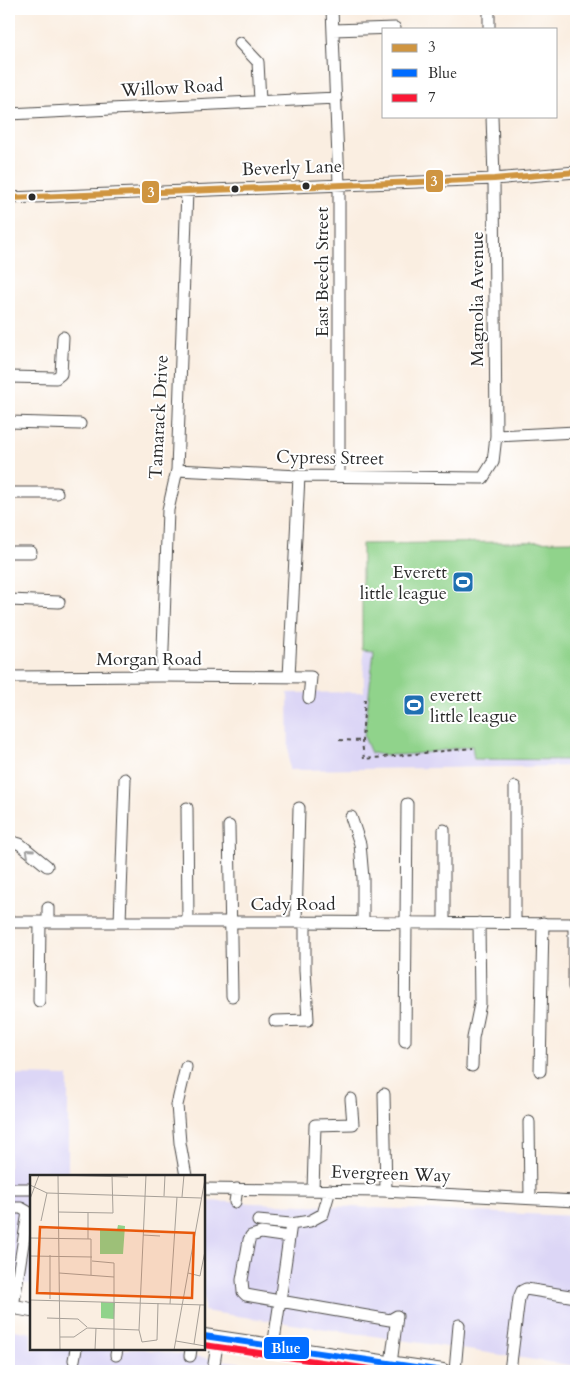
<svg xmlns="http://www.w3.org/2000/svg" width="585" height="1380" font-family="Cardo,serif">
<style>
.built{fill:#dcd6f6}
.green{fill:#90d38b;stroke:#5e7f5b}
.lines{fill:none;stroke-linecap:round;stroke-linejoin:round}
.minor-casing{stroke:#4a4846;stroke-width:13}
.major-casing{stroke:#4a4846;stroke-width:16}
.path{stroke:#4a4846;stroke-width:2;stroke-dasharray:4 4;stroke-linecap:butt}
.minor{stroke:#fff;stroke-width:11}
.major{stroke:#fff;stroke-width:14}
.bus-1-casing{stroke:#fff;stroke-width:10}
.bus-2-casing{stroke:#fff;stroke-width:10}
.bus-3-casing{stroke:#fff;stroke-width:10}
.bus-1{stroke:#cf9541;stroke-width:6}
.bus-2{stroke:#006cff;stroke-width:6}
.bus-3{stroke:#fb1835;stroke-width:6}
.oneway{stroke:#a0a0a0}
.bus-dot{fill:#2b2b2b;stroke:#fff;stroke-width:2}
.labels{text-anchor:middle;dominant-baseline:central;stroke-width:4;stroke-linejoin:round;paint-order:stroke}
.street-label{font-size:18px;fill:#2b2b2b;stroke:#fff}
.poi-label{font-size:18px;fill:#2b2b2b;stroke:#fff;text-anchor:end}
.inset-road{fill:none;stroke:#a7a098;stroke-width:1}
.view{fill:#e8590c;fill-opacity:0.15;stroke:#e8590c;stroke-width:2.5}
.inset-edge{fill:none;stroke:#2b2b2b;stroke-width:2.5}
.line-badge{stroke:#fff;stroke-width:2}
.badge-label{font-size:14px;text-anchor:middle;font-weight:bold;fill:#fff}
</style>
<rect width="100%" height="100%" fill="#fff"/>
<filter id="ink" filterUnits="userSpaceOnUse"><feTurbulence type="fractalNoise" baseFrequency=".02" numOctaves="2"/><feDisplacementMap in="SourceGraphic" scale="10" xChannelSelector="R" yChannelSelector="G"/><feConvolveMatrix kernelMatrix="1 2 1 2 8 2 1 2 1" color-interpolation-filters="sRGB"/></filter>
<filter id="wash" filterUnits="userSpaceOnUse"><feTurbulence type="fractalNoise" baseFrequency=".0096" numOctaves="4" result="noise"/><feDisplacementMap in="SourceGraphic" scale="20" xChannelSelector="R" yChannelSelector="G"/><feGaussianBlur stdDeviation="1.12" result="paint"/><feColorMatrix in="noise" values="0 0 0 0 0 0 0 0 0 0 0 0 0 0 0 0 0 1.4 0 .05"/><feComposite in="paint" operator="in"/></filter>
<g filter="url(#wash)">
<rect width="100%" height="100%" fill="#faeee1"/>
<path class="built" d="M576,541V766L289,770L288,693L364,692L362,544Z
M9,1075L68,1076V1176H31V1285L9,1281Z
M204,1201L576,1216V1366L204,1311Z
M9,1329L31,1333V1349H143L300,1371H9Z"/>
<path class="green" d="M576,541V760L474,759L472,746C439,750 403,759 371,753L364,737L374,650L362,649V544Z"/>
</g>
<g filter="url(#ink)">
<g class="lines">
<g class="minor-casing">
<path id="minor" d="M332,9L339,184V476
M489,9V29
M333,30L395,28
M240,43L258,62L260,101
M9,114L336,98
M9,198L494,179L576,172
M9,377L56,378L61,374L63,337
M9,422L80,424
M496,436L576,432
M177,470L299,476L483,478L493,462L496,436L494,179L492,116
M9,493H57
M9,552H31
M9,600L59,602
M162,676L168,510L177,470L187,190
M9,677L162,676L311,677L309,698
M289,677L299,476
M187,808L188,922
M351,817L360,844L363,878V922
M229,826L232,996
M444,830V923
M9,841L20,844L47,866
M48,908V922
M9,922H296L576,924
M120,922L125,779
M296,922L299,808
M515,923V787
M574,987V924L576,920
M39,1001L40,922
M275,1021L308,1020L305,970V922
M405,1041L407,804
M472,1066L473,1038L480,1004L479,923
M540,1071L543,923
M384,1094L386,1191
M529,1122L530,1198
M186,1176L180,1143L177,1105L186,1067
M9,1189H31
M204,1189L383,1191L576,1201
M313,1190L315,1125L353,1124L351,1099
M235,1202L237,1189
M11,1208H21L28,1212L13,1307
M258,1221L291,1224L280,1301L390,1320L397,1316
M291,1224L310,1221L323,1214L330,1190
M273,1347L280,1301L246,1295L243,1292L242,1280L249,1240L251,1236L261,1233L289,1237
M116,1355L117,1349
M190,1356L191,1349
M74,1360L76,1349
M391,1364L397,1316
M213,1371L218,1338
M310,1371L313,1353
M455,1371L459,1325
M510,1371L519,1298L522,1291L526,1289L576,1297"/>
</g>
<g class="major-casing">
<path id="major" d="M9,1306L31,1310
M204,1336L443,1371"/>
</g>
<path class="path" d="M365,699L362,741L364,759L473,748
M339,740L362,741"/>
<use href="#minor" class="minor"/>
<use href="#major" class="major"/>
<g class="bus-1-casing">
<path id="bus-1" d="M9,198L494,179L576,172"/>
</g>
<g class="bus-2-casing">
<path id="bus-2" d="M204,1336L443,1371"/>
</g>
<g class="bus-3-casing">
<path id="bus-3" d="M204,1345L384,1371"/>
</g>
<use href="#bus-1" class="bus-1"/>
<use href="#bus-2" class="bus-2"/>
<use href="#bus-3" class="bus-3"/>
</g>
<defs><path id="oneway-chevron" d="M-2-3.5L2.5 0L-2 3.5" fill="none" stroke-width="1.6" stroke-linecap="round" stroke-linejoin="round" transform="scale(1.25)"/></defs>
<use class="oneway" href="#oneway-chevron" transform="translate(29 852) rotate(-138)"/>
</g>
<defs>
<g id="stadium-square" transform="scale(1.125)"><rect x="-9" y="-9" width="18" height="18" rx="4" fill="#1f6fb2" stroke="#fff"/><path d="M0-5a6.5 5 0 1 0 0 10a6.5 5 0 1 0 0-10ZM-3.5-1.8h7v3.6h-7Z" fill="#fff"/></g>
</defs>
<g fill-rule="evenodd">
<use href="#stadium-square" x="463" y="582"/>
<use href="#stadium-square" x="414" y="705"/>
</g>
<g class="bus-dot">
<circle cx="306" cy="186" r="4.5"/>
<circle cx="235" cy="189" r="4.5"/>
<circle cx="32" cy="197" r="4.5"/>
</g>
<g class="labels">
<g class="street-label">
<text transform="translate(172 88) rotate(-3)">Willow Road</text>
<text transform="translate(292 168) rotate(-2)">Beverly Lane</text>
<text transform="translate(322 272) rotate(-90)">East Beech Street</text>
<text transform="translate(477 299) rotate(-90)">Magnolia Avenue</text>
<text transform="translate(159 417) rotate(-87)">Tamarack Drive</text>
<text transform="translate(330 458) rotate(1)">Cypress Street</text>
<text x="149" y="659">Morgan Road</text>
<text x="293" y="904">Cady Road</text>
<text transform="translate(391 1174) rotate(2)">Evergreen Way</text>
</g>
<g class="poi-label">
<text x="447" y="572">Everett<tspan x="447" dy="21">little league</tspan></text>
<text x="430" y="695" text-anchor="start">everett<tspan x="430" dy="21">little league</tspan></text>
</g>
</g>
<g transform="translate(30 1175)">
<rect width="175" height="175" fill="#faeee1"/>
<path d="M88,50L95,51L93,79H70V55H87ZM71,127L85,128L84,144L71,143Z" fill="#90d38b"/>
<path class="inset-road" d="M116,0L109,155L112,167L127,165L128,128M0,10L17,18L171,23M134,21L135,0M152,22L154,0M0,24L9,0M28,37L83,38L82,0M58,38V64M11,46L17,18M113,60L130,61M0,63L61,64V100M20,80V124M0,81L62,82M62,86L84,88V175M29,98L84,102M158,98L170,101L175,76M0,125L175,130M140,129L147,22M17,143L48,144L57,152M57,153L109,155M30,162H44L57,153M146,166L175,171M164,169L170,130M30,175L28,0L98,2M65,175L66,153M144,175L175,4"/>
<path class="view" d="M10,52L164,58L162,123L7,118Z"/>
<rect width="175" height="175" class="inset-edge"/>
</g>
<g class="line-badge">
<rect x="425" y="169" width="19" height="24" rx="5" fill="#cf9541"/>
<rect x="141" y="180" width="19" height="24" rx="5" fill="#cf9541"/>
<rect x="263" y="1336" width="47" height="24" rx="5" fill="#006cff"/>
</g>
<g class="badge-label">
<text x="434" y="186">3</text>
<text x="151" y="197">3</text>
<text x="286" y="1353">Blue</text>
</g>
<rect width="585" height="1380" fill="none" stroke="#fff" stroke-width="30"/>
<rect x="382" y="28" width="175" height="90" fill="#ffffff" stroke="#aaaaaa"/>
<rect x="392" y="44" width="25" height="8" fill="#cf9541" stroke="#aaaaaa"/>
<text x="428" y="52" font-size="15" fill="#2b2b2b">3</text>
<rect x="392" y="69" width="25" height="8" fill="#006cff" stroke="#aaaaaa"/>
<text x="428" y="78" font-size="15" fill="#2b2b2b">Blue</text>
<rect x="392" y="94" width="25" height="8" fill="#fb1835" stroke="#aaaaaa"/>
<text x="428" y="102" font-size="15" fill="#2b2b2b">7</text>
</svg>
